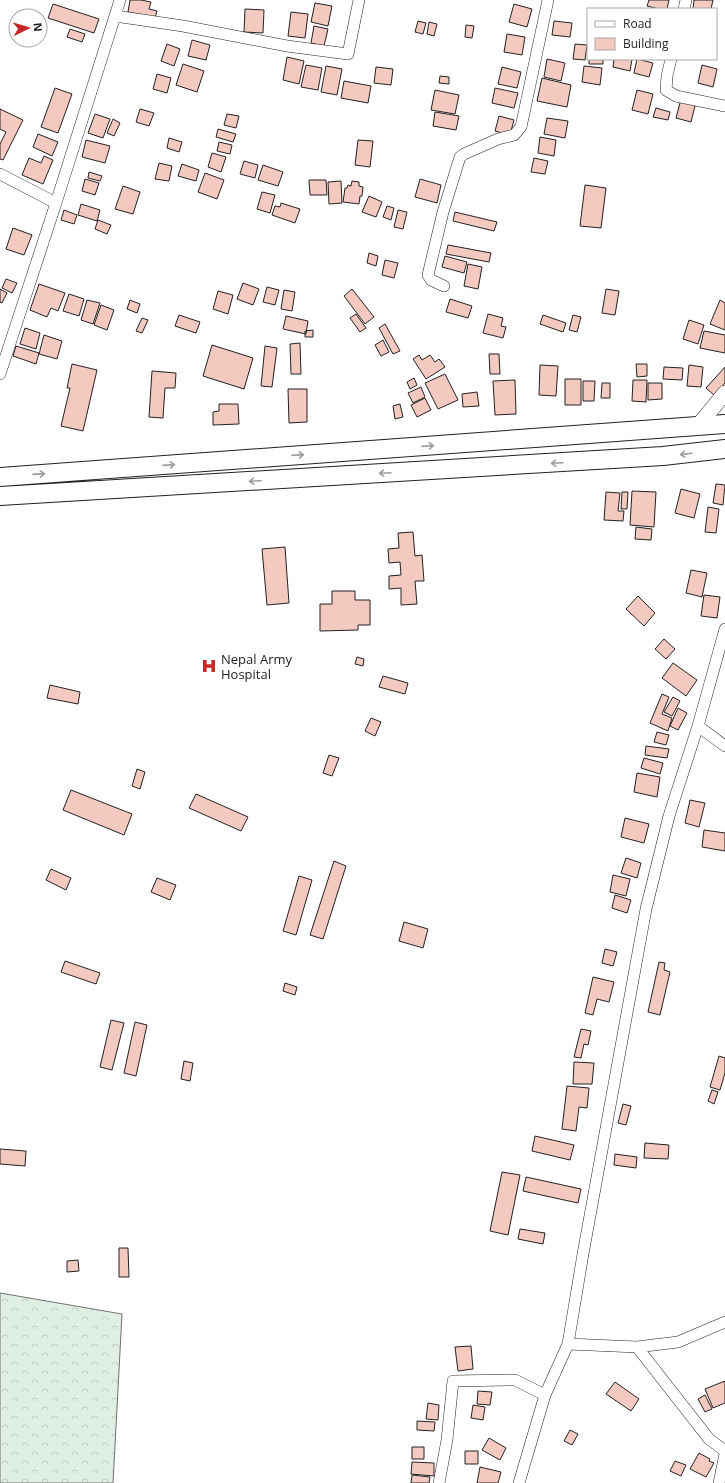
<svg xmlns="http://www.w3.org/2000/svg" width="725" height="1483" font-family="'Open Sans',sans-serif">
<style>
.forest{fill:url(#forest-crowns);stroke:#6f6f6f}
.building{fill:#f3c9c0;stroke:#222}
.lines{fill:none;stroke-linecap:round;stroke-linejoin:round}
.minor-casing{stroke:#222;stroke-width:12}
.secondary-casing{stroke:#222;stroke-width:16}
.trunk-casing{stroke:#222;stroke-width:20}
.minor{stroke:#fff;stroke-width:11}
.secondary{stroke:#fff;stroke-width:15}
.trunk{stroke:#fff;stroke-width:18}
.oneway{stroke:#9c9c9c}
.labels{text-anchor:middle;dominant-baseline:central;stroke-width:3;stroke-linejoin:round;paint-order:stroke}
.poi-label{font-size:13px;fill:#222;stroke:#fff;text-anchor:start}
</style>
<defs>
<pattern id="forest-crowns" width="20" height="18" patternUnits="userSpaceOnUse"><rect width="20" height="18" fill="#e0efe3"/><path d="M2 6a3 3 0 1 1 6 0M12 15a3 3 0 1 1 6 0" fill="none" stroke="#c0cdc2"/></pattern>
</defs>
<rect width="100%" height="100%" fill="#fff"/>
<path class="forest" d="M0,1293L122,1314L113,1483H0Z"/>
<path class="building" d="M130,0H141L151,2L149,9L157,11L155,18L128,12Z
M649,0H669L667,9H659L647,6Z
M694,0H713L711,9H693Z
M315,3L332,6L328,26L311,22Z
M53,4L99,19L94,33L48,18Z
M514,4L532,9L527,27L509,22Z
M245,9L264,10L263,33L244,32Z
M291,12L308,14L305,38L288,36Z
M418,21L426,23L423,34L415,32Z
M554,21L572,23L570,37L552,35Z
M429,22L437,24L434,36L427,34Z
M466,25L474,26L472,38L465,37Z
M314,26L328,29L324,46L311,43Z
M70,29L85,34L82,42L67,37Z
M507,34L525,37L522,55L504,52Z
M192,40L210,45L206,60L188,56Z
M167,44L180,49L174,66L161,61Z
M575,44L587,45L585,60L573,59Z
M287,57L304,61L299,84L283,80Z
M547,59L565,63L561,81L544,77Z
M589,59H603V64H589Z
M614,59H632L630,71L613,67Z
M637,59L653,63L649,77L634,73Z
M183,64L204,71L197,92L176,85Z
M306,65L322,68L318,90L301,87Z
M702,65L717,69L713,87L698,83Z
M326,66L342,69L337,95L321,92Z
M584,66L602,68L600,85L582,82Z
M376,67L393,69L391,85L374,83Z
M502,67L521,72L517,88L498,84Z
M157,74L171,78L167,93L153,89Z
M440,76L449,77V84L439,83Z
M542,78L571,85L567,107L537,101Z
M344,81L371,86L368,103L341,98Z
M55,88L72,94L58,133L41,127Z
M495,88L518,93L514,108L492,103Z
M435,90L459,95L455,114L431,110Z
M637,90L653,94L648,114L632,110Z
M681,99L696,102L691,122L676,118Z
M656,108L670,112L668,120L653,117Z
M0,109L23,120L3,160L0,159V144L6,132L0,129Z
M140,109L154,113L149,126L136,122Z
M435,112L459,116L456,130L433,126Z
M95,114L110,119L103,138L88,133Z
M227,114L239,116L236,128L224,125Z
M499,116L514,120L510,135L495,131Z
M547,118L568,121L565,138L544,134Z
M113,119L120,123L114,136L107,133Z
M218,129L236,134L233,142L216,137Z
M38,134L58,142L52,156L33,147Z
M540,137L556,140L554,156L538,153Z
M169,138L182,142L179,152L167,148Z
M86,140L110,146L105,163L82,157Z
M358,140L373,141L370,167L355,165Z
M219,142L232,145L230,154L217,151Z
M212,153L226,157L221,172L208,167Z
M44,156L53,160L43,184L22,175L29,158L41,163Z
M534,158L548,161L545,174L531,172Z
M244,161L258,165L255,178L240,174Z
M159,163L172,166L169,181L155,179Z
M182,164L199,170L196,181L178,176Z
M263,165L283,172L278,186L258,180Z
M89,172L102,176L100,181L88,178Z
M205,173L224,180L217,199L198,192Z
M85,179L99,183L95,195L82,191Z
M420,179L441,185L437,203L415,197Z
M309,180H326L327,195H310Z
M341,181L342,203L329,204L328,182Z
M352,181L359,182V186L363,187L362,196H360L359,204L343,202L345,188H347L348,185L351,186Z
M585,185L606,188L601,228L580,226Z
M123,186L140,192L133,214L115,209Z
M262,192L275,195L270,213L257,209Z
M369,196L382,202L376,217L362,212Z
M281,203L300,209L295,223L272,215L275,206L280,207Z
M81,204L100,210L97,221L78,215Z
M387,206L394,208L391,220L383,217Z
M64,210L77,215L74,224L61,220Z
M398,210L407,212L403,229L394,227Z
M455,212L497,222L494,231L453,221Z
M98,220L111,225L107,234L95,229Z
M13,228L32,235L24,255L6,249Z
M448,245L491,253L489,262L446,254Z
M369,253L378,256L376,266L367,263Z
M445,256L467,262L464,273L442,267Z
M385,260L398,263L394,278L382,275Z
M468,264L482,267L478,289L464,286Z
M6,279L17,283L12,293L2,288Z
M243,283L259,289L253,305L237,299Z
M39,284L65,293L58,311L51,308L47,317L30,310Z
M267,287L279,290L275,305L263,302Z
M0,289L7,293L2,303L0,302Z
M352,289L374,317L365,324L344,296Z
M606,289L619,291L615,315L602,313Z
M284,290L295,292L292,311L281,309Z
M218,291L233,295L228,314L213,309Z
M69,294L84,299L79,316L63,311Z
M450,299L472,306L468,318L446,312Z
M87,300L100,303L93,324L81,320Z
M130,300L140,304L137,313L127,309Z
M720,300L725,303V330L710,324Z
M101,305L114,310L107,330L94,325Z
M356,314L366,328L360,332L350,318Z
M488,314L503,318L501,326L506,327L503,338L483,333Z
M179,315L200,322L196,333L175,326Z
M543,315L566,323L563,332L540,324Z
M573,315L581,317L577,332L569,330Z
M286,316L308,321L306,334L283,329Z
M142,318L148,320L142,333L136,331Z
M689,320L704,325L698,344L683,339Z
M385,324L400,351L393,354L379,328Z
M25,328L40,333L36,349L20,344Z
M313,330V337H305V331Z
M704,331L725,335V353L700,348Z
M44,335L62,341L57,359L39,354Z
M383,340L389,352L381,356L375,345Z
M300,343L301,374H291L290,344Z
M212,345L253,358L244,389L203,376Z
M16,346L39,353L36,364L13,356Z
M265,346L277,348L272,387L261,386Z
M489,354H499L500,374H490Z
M419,355L422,360L430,355L435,362L439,359L445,367L426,379L413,359Z
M72,364L97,370L83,431L61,426L70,388H67Z
M636,364H647V376L637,377Z
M540,365L558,366L556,396L539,395Z
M689,365L703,367L701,387L687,386Z
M664,367L683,368L682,380L663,379Z
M725,367V383L714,395L706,388Z
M152,371L176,373L175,388H165L163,418L149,417Z
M445,374L458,400L438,409L425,383Z
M414,378L417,385L410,389L407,382Z
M565,379H581V405H565Z
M515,380L516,414L495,415L493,381Z
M633,380H647L646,402L632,401Z
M583,381H595L594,401H583Z
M602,383H610V398H601Z
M648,383H662V399L648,400Z
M421,387L425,397L413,403L408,393Z
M288,389H307V422L289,423Z
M477,392L479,406L463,407L462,394Z
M425,398L431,410L417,417L411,405Z
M219,404H238L239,424L213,425V412L219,411Z
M400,404L403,417L395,419L393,406Z
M716,484L725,485L723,505L713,503Z
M681,489L700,494L694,518L675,513Z
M632,491L656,492L654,527L630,525Z
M606,492L620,493L618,511H624L623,521L604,520Z
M622,492H628L627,509H621Z
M708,507L719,509L716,533L705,532Z
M636,527L652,529L651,540L635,539Z
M413,532L415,556L422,555L424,581H415L417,604L401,605V588L389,589V576L401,575L400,562L389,563L388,549L399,548L398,533Z
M285,547L289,603L267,605L262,549Z
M691,570L707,573L702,597L686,593Z
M332,591H355V600H370V625H358V630L320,631V604H332Z
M704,595L720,597L717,618L701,616Z
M638,596L655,613L644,626L626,609Z
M664,639L675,649L666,659L655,649Z
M357,657L364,659L363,666L355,664Z
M673,663L697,680L686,696L662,678Z
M383,676L408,683L405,694L379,687Z
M50,685L80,692L78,704L47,698Z
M662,694L669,697L662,714L672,718L668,731L650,723Z
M673,697L680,701L672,716L664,712Z
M678,708L687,713L678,730L670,726Z
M371,718L381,722L375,736L365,731Z
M657,732L669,735L666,745L654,742Z
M646,746L669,749L667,758L645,755Z
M329,755L339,758L332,776L323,773Z
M644,758L663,763L660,774L641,768Z
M137,769L145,772L140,789L132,786Z
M637,773L660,777L657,797L634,792Z
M71,790L132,814L124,835L63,810Z
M196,794L248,817L241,831L189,808Z
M690,800L705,803L699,827L685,823Z
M625,818L649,824L644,843L621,837Z
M704,830L725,833V851L702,847Z
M626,858L641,863L637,878L621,873Z
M334,861L346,866L323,939L310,935Z
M51,869L71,878L66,890L46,880Z
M613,875L630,879L626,896L610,892Z
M299,876L312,880L296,935L283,931Z
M157,878L176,885L170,900L151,892Z
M615,895L631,900L627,913L612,908Z
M404,922L428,929L423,948L399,941Z
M605,949L617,952L613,966L602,963Z
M65,961L100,973L96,984L61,972Z
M659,962L665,963L664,970L670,972L660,1015L648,1012Z
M593,977L614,982L609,1002L597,999L593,1015L585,1013Z
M285,983L297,987L295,995L283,991Z
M111,1020L124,1023L112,1070L100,1067Z
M135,1022L147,1025L136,1076L124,1073Z
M581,1029L591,1031L588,1045L584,1044L581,1058L574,1057Z
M719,1056L725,1058V1073L720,1090L710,1087Z
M184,1061L193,1063L190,1081L181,1079Z
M574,1062L594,1063L592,1084H573Z
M567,1086L589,1088L587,1108L579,1107L576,1131L562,1129Z
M712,1090L718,1092L714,1104L708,1101Z
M623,1104L631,1106L626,1125L618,1123Z
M535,1136L574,1145L570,1160L532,1151Z
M645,1143L669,1145L668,1159L644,1158Z
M0,1149L26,1151L25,1166L0,1164Z
M615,1154L637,1157L636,1168L614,1165Z
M502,1172L520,1175L508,1235L490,1231Z
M526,1177L581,1189L578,1203L523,1191Z
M520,1229L545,1233L543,1244L518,1239Z
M119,1248H128L129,1277H119Z
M78,1260L79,1271L67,1272V1261Z
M471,1346L473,1369L458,1371L455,1347Z
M725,1381V1403L713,1408L705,1389Z
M615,1382L639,1399L631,1411L606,1394Z
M478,1391L492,1392L490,1405L477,1404Z
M705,1395L712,1409L705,1412L698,1399Z
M428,1403L439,1405L438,1420L426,1419Z
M473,1405L485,1407L483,1420L471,1418Z
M417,1421L435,1422L434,1431L417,1430Z
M570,1430L578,1434L572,1445L564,1441Z
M489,1438L506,1448L500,1460L482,1450Z
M412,1447H424V1459H412Z
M465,1451H478V1464H465Z
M699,1453L710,1459L709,1461L714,1463L706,1477L690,1469Z
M675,1461L686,1465L681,1476L670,1471Z
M412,1462L434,1463V1476L411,1474Z
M480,1467L501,1472L498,1483H477Z
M412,1475L430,1477L429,1483H411Z"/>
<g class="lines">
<g class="minor-casing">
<path id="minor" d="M684,9L686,0
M115,16L183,26L287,46L348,54L359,0
M671,59L667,76L666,90L676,96L725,106
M0,174L56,203
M444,286L431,280L428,275L443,212L460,157L464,154L498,139L514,135L521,127L548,0
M0,374L56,203L120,0
M698,726L725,746
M568,1344L637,1347L678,1342L725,1322
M637,1347L709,1439L725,1451
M439,1483L447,1440L453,1381L515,1380L545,1395
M519,1483L545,1395L568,1344L583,1254L646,909L669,816L698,726L725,629
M719,1483L725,1454"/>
</g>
<g class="secondary-casing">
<path id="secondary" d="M697,427L725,393"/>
</g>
<g class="trunk-casing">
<path id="trunk" d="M0,477L725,424
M0,496L663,456L725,449"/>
</g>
<use href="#minor" class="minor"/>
<use href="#secondary" class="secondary"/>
<use href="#trunk" class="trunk"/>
</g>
<defs><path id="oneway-shaft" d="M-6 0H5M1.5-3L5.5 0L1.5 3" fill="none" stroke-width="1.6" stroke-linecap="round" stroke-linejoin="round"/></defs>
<g class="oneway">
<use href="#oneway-shaft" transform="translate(428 446) rotate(-4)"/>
<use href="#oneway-shaft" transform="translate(686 454) rotate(173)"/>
<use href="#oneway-shaft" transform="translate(298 455) rotate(-4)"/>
<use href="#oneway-shaft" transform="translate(557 463) rotate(177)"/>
<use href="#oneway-shaft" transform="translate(169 465) rotate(-4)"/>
<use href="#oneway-shaft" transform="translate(385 473) rotate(177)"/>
<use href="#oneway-shaft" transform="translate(39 474) rotate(-4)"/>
<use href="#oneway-shaft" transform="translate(255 481) rotate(177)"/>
</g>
<defs>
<g id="hospital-bare" transform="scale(1.2)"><path d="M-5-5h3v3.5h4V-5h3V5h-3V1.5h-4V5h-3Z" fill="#c62828" stroke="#fff" stroke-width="2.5" paint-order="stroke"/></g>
</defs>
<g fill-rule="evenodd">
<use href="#hospital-bare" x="209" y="666"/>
</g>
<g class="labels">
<g class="poi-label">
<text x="221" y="659">Nepal Army<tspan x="221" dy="15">Hospital</tspan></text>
</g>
</g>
<rect x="587" y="8" width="130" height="52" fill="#ffffff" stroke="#a7a7a7"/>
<rect x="595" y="21" width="20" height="6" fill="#ffffff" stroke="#a7a7a7"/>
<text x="623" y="28" font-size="12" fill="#222222">Road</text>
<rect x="595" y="38" width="20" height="12" fill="#f3c9c0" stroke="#a7a7a7"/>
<text x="623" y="48" font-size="12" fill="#222222">Building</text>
<g transform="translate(28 28) rotate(85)"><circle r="19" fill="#ffffff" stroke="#a7a7a7"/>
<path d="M0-3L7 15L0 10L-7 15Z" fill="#c62828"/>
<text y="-6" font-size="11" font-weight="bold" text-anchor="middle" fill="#222222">N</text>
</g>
</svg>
